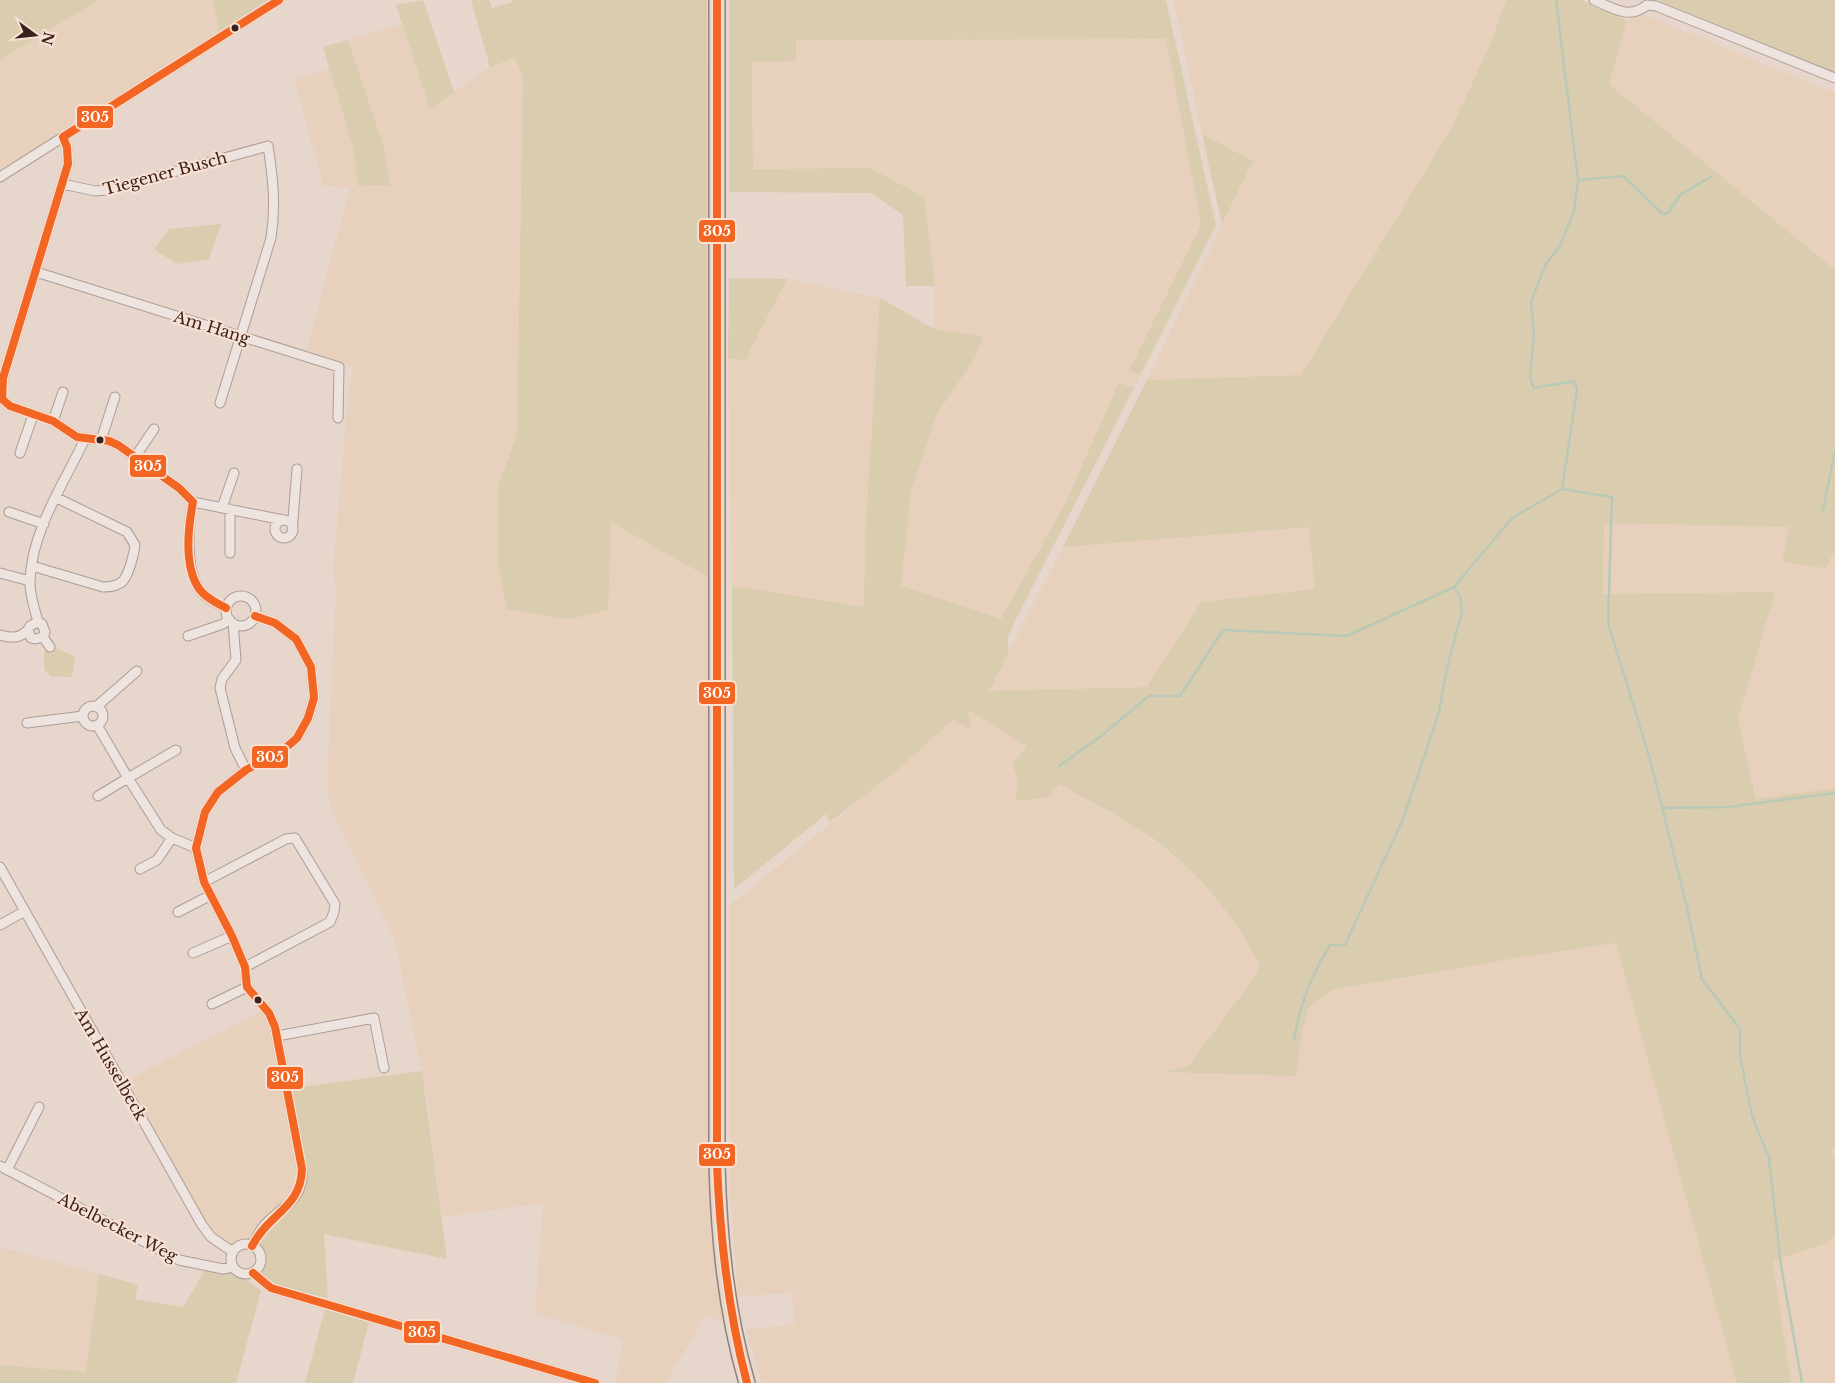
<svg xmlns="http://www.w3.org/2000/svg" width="1835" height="1383" font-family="'Libre Baskerville',serif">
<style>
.farmland{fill:#e7d0bc}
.green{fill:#daccae}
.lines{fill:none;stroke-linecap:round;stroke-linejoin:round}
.stream{stroke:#b8c9b8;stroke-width:2.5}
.minor-casing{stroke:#ac9c96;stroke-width:11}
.primary-casing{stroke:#91827c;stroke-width:18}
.minor{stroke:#eee4df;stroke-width:9}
.primary{stroke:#e6d8cf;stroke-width:15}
.bus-1-casing{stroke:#f8e0d3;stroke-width:11}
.bus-1{stroke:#f26522;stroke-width:8}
.bus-dot{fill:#3b211d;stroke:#f8e0d3;stroke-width:2}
.labels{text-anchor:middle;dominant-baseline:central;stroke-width:4.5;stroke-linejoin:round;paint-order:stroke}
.street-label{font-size:16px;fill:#3b211d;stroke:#f8e0d3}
.line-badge{stroke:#f8e0d3;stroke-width:2}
.badge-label{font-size:14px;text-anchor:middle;font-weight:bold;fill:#fff}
</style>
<rect width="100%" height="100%" fill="#e6d6cc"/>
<path class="farmland" d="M98,0H213L219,31L0,172V60Z
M1174,0H1506L1489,47L1452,127L1301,375L1147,380L1253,161L1202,134Z
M1640,13L1835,93V270L1609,84L1627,20Z
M402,24L430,109L490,67L515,58L523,76L517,435L498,486V563L611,522L708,577L713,1206L714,1250L724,1322L705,1316L666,1383H615L623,1339L535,1314L543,1203L442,1217L427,1097L395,940L332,810L327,788L336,588L333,570L350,378L354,367L307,350L350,187L323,186L295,79L329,69L354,151L358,186L390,185L384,147L348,40Z
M1166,39L1201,225L1130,371L1141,374L1134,388L1120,383L1065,504L1001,620L900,586L911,490L937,414L975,358L983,338L934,329L935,286L924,197L870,168L753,169L752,62L795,61L796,40Z
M787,279L880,298L865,539L864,608L732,586L728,358L745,359Z
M1604,523L1789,527L1782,562L1825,568L1835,551V788L1757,799L1738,719L1775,592L1603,594Z
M1310,527L1315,589L1201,602L1147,687L989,691L1063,547Z
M968,710L1027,746L1012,764L1018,778L1059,784L1143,832L1192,871L1235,922L1249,943L1260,965L1251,982L1189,1065L1169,1072L1296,1076L1302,1030L1308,1009L1331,990L1522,957L1617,943L1737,1383H762L746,1329L795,1325L792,1293L738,1296L730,1191V905L894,773L954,719L971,729Z
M263,1010L272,1030L299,1171L298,1180L296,1188L258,1228L251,1240H243L232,1246L214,1234L206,1223L128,1080Z
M1835,1237V1383H1791L1773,1261L1821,1245Z
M0,1248L17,1251L99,1274L86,1372L0,1365Z"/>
<path class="green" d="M0,0H98L0,60Z
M213,0H268L219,31Z
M423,0L454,92L430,109L396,5Z
M471,0H489L492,8L513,2V0H707L708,577L611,522L608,610L570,619L507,609L498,563V486L517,435L523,76L515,58L490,67Z
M729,0H1166L1216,225L1141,374L1129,371L1201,225L1166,39L796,40V61L752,62L753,169L870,168L924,197L935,286H906L903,215L871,193L729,192Z
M1506,0H1582L1627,20L1609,84L1835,270V551L1825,568L1782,562L1789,527L1604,523L1603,594L1775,592L1738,719L1756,799L1835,788V1149L1833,1151L1835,1158V1237L1821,1245L1773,1261L1791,1383H1737L1616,943L1522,957L1331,990L1308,1009L1302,1030L1296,1076L1166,1072L1189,1065L1251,982L1260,965C1233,912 1191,864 1142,831C1115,814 1086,799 1059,784L1048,797L1015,801L1018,778L1012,764L1027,746L968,710L971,730L954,719L894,773L830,822L826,814L734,889L732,586L864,607L865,539L880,298L934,329L983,337L975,358L937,414L911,490L901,586L1001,619L1065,504L1119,383L1134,388L1014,623L1007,639L1009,652L989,691L1147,687L1201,602L1315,589L1309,527L1063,547L1147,380L1301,375L1452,127L1489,47Z
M1657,0H1835V73Z
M348,40L384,147L390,185L358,186L354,151L323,47Z
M1202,134L1253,161L1222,224Z
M221,224L209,259L177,264L154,249L169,229Z
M729,278L787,279L745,360L728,358Z
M54,647L75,657L72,677L51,676L44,669V652Z
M422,1071L447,1259L324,1234L328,1298L272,1284L258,1272C266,1264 263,1255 259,1246C273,1214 307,1207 307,1169L292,1088Z
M205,1270C230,1270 243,1274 261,1291L236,1383H0V1365L86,1372L99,1274L138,1285L135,1299L183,1307Z
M325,1309L369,1322L353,1383H305Z"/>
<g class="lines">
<path class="stream" d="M1556,0L1578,180L1574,211L1560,246L1546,264L1531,301L1534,333L1530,378L1534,388L1574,381L1577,390L1562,489
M1578,180L1623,176L1663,214L1668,213L1680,195L1712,176
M1823,510L1835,452
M1059,766L1101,736L1149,696H1180L1223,630L1347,636L1454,587L1512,518L1562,489L1612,497L1608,623L1650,759L1686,903L1702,979L1740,1029V1056L1752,1116L1769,1158L1781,1265L1802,1383
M1662,808L1728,807L1835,793
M1294,1039C1300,1004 1311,975 1330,945H1345L1403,819L1439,712L1446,672L1462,611L1460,596L1454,587"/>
<g class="minor-casing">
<path id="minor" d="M1594,0C1613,8 1629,20 1647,5L1656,6L1835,78
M63,137L67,147L68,164L3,378L2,399L10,406L53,421L77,437L109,441L118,445L179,488L193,502L288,521
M0,177L279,0
M63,184L95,191L108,190L268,146C273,178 276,206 271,238L220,403
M36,272L339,367L338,418
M53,421L63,392
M101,440L115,397
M20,453L33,415
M135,457L154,429
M193,502C188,524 186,568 198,587C204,598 216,603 226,608
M222,508L234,473
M9,512L44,524
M275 529a9 9 0 1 1 18 0a9 9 0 1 1-18 0Z
M292,532L297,469
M230,553V509
M32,566L103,587C109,587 118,586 123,581C129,573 134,555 135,545L127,532L57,498
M0,573L30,581
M226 611a15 15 0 1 1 30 0a15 15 0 1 1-30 0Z
M38,622L30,626L28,630L31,638L35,639L43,637L45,632L42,624L38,622C35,609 29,594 30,580C32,530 64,483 85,439
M233,623L236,660L222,679L220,688L235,748L246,770
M0,635C11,638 19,639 28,630
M188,636L223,624L229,619
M43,637L50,647
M83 716a10 10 0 1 1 20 0a10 10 0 1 1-20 0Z
M96,707L137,671
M27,723L83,716
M97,725L128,778L98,796
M172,838L161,830L128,778L176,750
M0,867L202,1225L211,1237L233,1252
M140,869L157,860L172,838L196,848
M204,882L286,839L295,838L335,904L334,912L330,922L245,967
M178,912L209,896
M0,925L25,911
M193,953L232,936
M212,1004L247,987
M277,1036L374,1018L384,1068
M0,1166L179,1260L223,1269L233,1267
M7,1170L39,1107
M231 1259a15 15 0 1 1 30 0a15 15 0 1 1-30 0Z
M252,1246C255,1240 258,1234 262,1228C280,1206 304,1203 302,1169L275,1027L269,1013L247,987L245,967L232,936L204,882L196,848L205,812L218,792L246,770L282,751L297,738L308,718L314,698L311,667L296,639L275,623L255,616
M253,1273L271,1288L595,1383"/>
</g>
<g class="primary-casing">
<path id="primary" d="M717,0V1164C719,1239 726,1311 747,1383"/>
</g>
<use href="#minor" class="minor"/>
<use href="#primary" class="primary"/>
<g class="bus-1-casing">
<path id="bus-1" d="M717,0V1164C720,1239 728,1311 747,1383
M226,608C217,603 207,599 200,590C183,567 188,528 193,502L179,488L118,445L109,441L77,437L53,421L10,406L2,399L3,378L68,164L67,147L63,137L279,0
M252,1246C269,1213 301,1208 302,1169L275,1027L269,1013L247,987L245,967L232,936L204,882L196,848L205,812L218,792L246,770L282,751L297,738L308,718L314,698L311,667L296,639L275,623L255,616
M253,1273L271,1288L595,1383"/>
</g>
<use href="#bus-1" class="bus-1"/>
</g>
<g class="bus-dot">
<circle cx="235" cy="28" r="4.5"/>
<circle cx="100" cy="440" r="4.5"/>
<circle cx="258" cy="1000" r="4.5"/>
</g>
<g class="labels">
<g class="street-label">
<text transform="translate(165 173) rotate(-15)">Tiegener Busch</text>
<text transform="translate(212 327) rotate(17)">Am Hang</text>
<text transform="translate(111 1064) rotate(60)">Am Husselbeck</text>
<text transform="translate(118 1227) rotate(27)">Abelbecker Weg</text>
</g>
</g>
<g class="line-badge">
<rect x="76" y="105" width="38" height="24" rx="5" fill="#f26522"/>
<rect x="698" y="219" width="38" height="24" rx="5" fill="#f26522"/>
<rect x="129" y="454" width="38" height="24" rx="5" fill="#f26522"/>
<rect x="698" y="681" width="38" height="24" rx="5" fill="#f26522"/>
<rect x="251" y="745" width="38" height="24" rx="5" fill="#f26522"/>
<rect x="266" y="1066" width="38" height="24" rx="5" fill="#f26522"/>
<rect x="698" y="1143" width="38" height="24" rx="5" fill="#f26522"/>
<rect x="403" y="1320" width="38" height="24" rx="5" fill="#f26522"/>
</g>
<g class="badge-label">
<text x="95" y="122">305</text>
<text x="717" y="236">305</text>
<text x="148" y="471">305</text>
<text x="717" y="698">305</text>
<text x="270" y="762">305</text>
<text x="285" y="1082">305</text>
<text x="717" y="1159">305</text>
<text x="422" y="1337">305</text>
</g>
<g transform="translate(35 35) rotate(105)" stroke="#f8e0d3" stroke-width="4" paint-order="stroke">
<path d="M0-4L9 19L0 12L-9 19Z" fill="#3b211d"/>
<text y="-8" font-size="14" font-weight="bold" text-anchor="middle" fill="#3b211d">N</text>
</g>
</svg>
